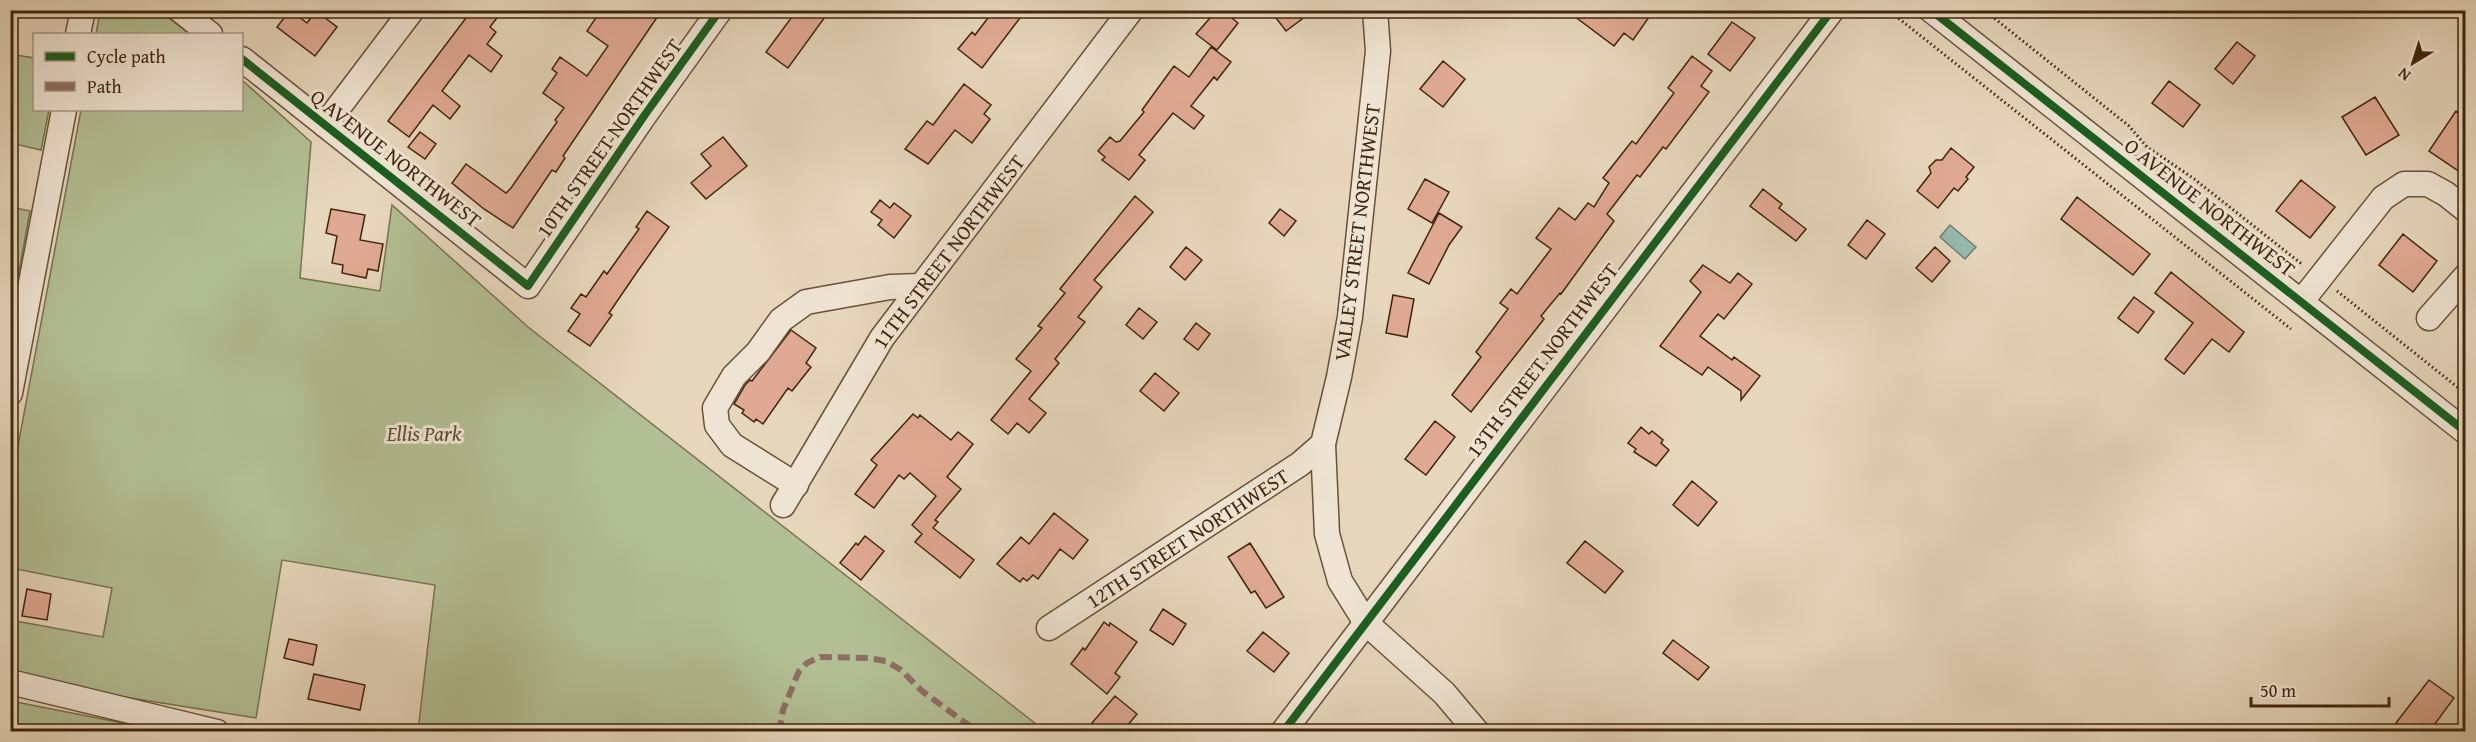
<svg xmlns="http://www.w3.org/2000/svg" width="2476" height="742" font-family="'Gentium Book Plus',serif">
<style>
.green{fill:#b2be93;stroke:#78724f;stroke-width:1.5}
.water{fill:#96b9b1;stroke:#737e6f;stroke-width:1.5}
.building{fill:#e0a993;stroke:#3f260b;stroke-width:1.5}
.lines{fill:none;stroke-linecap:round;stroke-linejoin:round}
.minor-casing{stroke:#695237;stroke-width:27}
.path{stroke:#3f260b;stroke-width:3;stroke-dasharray:1.5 3;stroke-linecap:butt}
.minor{stroke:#efe4d3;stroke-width:24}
.quiet{stroke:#8d6e63;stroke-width:6;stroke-dasharray:12 6;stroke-linecap:butt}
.cycleway-casing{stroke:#efe4d3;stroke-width:11}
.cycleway{stroke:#1b5e20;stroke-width:8}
.labels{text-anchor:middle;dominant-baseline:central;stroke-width:6;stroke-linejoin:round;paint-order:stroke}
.street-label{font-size:21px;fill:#3f260b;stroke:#efe4d3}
.park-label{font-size:21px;font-style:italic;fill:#5c4c2d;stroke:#efe4d3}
</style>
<rect width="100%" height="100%" fill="#e6d6bc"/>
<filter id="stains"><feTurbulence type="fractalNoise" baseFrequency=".00333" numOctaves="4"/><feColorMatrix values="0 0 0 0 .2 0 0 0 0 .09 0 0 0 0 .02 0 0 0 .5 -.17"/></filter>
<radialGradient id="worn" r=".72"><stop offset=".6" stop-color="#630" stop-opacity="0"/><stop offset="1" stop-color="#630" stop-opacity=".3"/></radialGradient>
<path class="green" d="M100,11H160L190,34H96Z
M10,54L34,58V110H49L41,150L11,143Z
M242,80L311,142L300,278L380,291L392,205L528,327L1045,731H418L435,585L282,560L256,718L93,692L11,674L10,620L103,637L112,588L11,568V483L81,110H242Z
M11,207L30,211L11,316L10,207Z
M10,701H11L163,731H11Z"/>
<path class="water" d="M1950,225L1976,247L1965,259L1940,237Z"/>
<path class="building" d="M290,10L307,23L316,11L337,27L315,56L277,27Z
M472,10H503L490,27L496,32L487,44L502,56L491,72L469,55L442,91L460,106L450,119L433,105L409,137L388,121Z
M601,10H662L563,156L565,158L556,172L552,170L513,228L484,209L452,183L466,164L506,193L511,188L557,122L555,120L564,108L543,93L557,73L552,69L560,57L587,76L608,46L587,31Z
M797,10H830L788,68L766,52Z
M994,10H1026L982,68L958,49L972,32L975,35Z
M1217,10H1222L1238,23L1217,50L1196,34Z
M1270,10H1295L1302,19L1286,31Z
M1566,10H1654L1633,40L1624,33L1614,46Z
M1732,22L1755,38L1730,71L1708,54Z
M2237,42L2255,56L2233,84L2215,69Z
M1211,47L1231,62L1217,80L1214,77L1191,106L1204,116L1194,129L1173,113L1139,155L1145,160L1129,180L1102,160L1105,157L1098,151L1110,137L1116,142L1120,141L1144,112L1142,110L1174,66L1189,77Z
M1692,56L1712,71L1701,86L1709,92L1666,149L1663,147L1640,177L1637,175L1607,214L1614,221L1561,294L1560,293L1541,316L1544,319L1471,412L1452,395L1481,357L1476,352L1508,309L1500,303L1511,289L1517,294L1551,249L1536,238L1559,208L1575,220L1588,203L1594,207L1609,183L1603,178L1632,141L1636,144L1674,93L1668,88Z
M1443,61L1465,79L1443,107L1420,89Z
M2169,81L2200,105L2183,127L2152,103Z
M964,84L991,105L984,114L990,119L972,143L955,130L928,164L905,149L927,121L933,125Z
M2375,97L2399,135L2366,155L2342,117Z
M2456,111L2466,118V176L2429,151Z
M420,132L436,144L425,159L408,147Z
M723,137L747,166L706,199L691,183L711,166L701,154Z
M1951,148L1974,167L1966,177L1968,179L1958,191L1954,188L1938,208L1917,191L1931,173L1929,167L1936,160H1942Z
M1425,179L1449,192L1432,223L1408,209Z
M2301,180L2335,207L2310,238L2276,211Z
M1763,189L1782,204L1779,208L1806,229L1796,241L1750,206Z
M1135,196L1153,212L1094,280L1102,287L1078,317L1085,322L1055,359L1059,363L1029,399L1046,413L1029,433L1017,423L1008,434L991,420L1031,371L1016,359L1042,328L1038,326L1065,293L1060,289Z
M2077,197L2150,254L2133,275L2061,219Z
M880,200L890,208L894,203L911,216L894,238L878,225L882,220L871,212Z
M331,209L365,215L360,240L383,244L378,271L368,269L366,278L342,273L343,265L332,263L337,236L326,233Z
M1280,209L1296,221L1284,236L1269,223Z
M647,211L669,227L637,272L609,313L612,315L590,346L568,331L580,314L571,308L581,294L586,297L604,271L607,274L639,229L636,227Z
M1439,213L1462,227L1449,245L1429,284L1408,273Z
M1867,220L1885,234L1866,259L1848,245Z
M2403,234L2437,261L2413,292L2379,265Z
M1186,247L1202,260L1185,280L1170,267Z
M1935,247L1950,261L1932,282L1916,268Z
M1703,265L1730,283L1738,273L1752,284L1724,319L1718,314L1700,336L1732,360L1734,357L1760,376L1741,400V391L1708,367L1702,375L1660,346L1701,292L1690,281Z
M2171,272L2244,332L2229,352L2212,339L2184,374L2165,359L2193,323L2155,293Z
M1393,295L1414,299L1407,337L1386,333Z
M2134,297L2154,312L2138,333L2118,318Z
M1139,308L1157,322L1143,339L1126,325Z
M1196,323L1210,334L1198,350L1184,339Z
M791,330L816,348L806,363L811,367L792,391L788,388L763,424L756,419L754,422L742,413L744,410L734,404L745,385L750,380L752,381Z
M1155,373L1179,393L1164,411L1140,391Z
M913,414L918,418L920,415L951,440L958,432L973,444L947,477L961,489L935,520L938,522L933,528L974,560L960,578L915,542L922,534L912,525L936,496L910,473L904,479L899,475L874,508L855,494L877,465L871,460Z
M1435,421L1455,437L1426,475L1405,459Z
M1641,427L1649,434L1652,431L1663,440L1661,443L1669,450L1656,466L1634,452L1636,449L1628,443Z
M1692,481L1717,502L1698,526L1673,505Z
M1054,513L1088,540L1073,559L1060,549L1038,579L1033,575L1027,581L1023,578L1020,582L997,564L1021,537L1029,544Z
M865,536L884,551L861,580L840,563L856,543L858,545Z
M1585,541L1623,571L1605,593L1567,563Z
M1250,543L1284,597L1266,608L1255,591L1251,593L1228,557Z
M27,589L51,594L47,620L22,616Z
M1163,609L1186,624L1173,645L1150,630Z
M1104,622L1109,626L1110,623L1137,642L1115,673L1120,677L1107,694L1071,664L1083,648L1085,650Z
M1263,632L1289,653L1274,672L1247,651Z
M289,639L317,645L313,665L284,658Z
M1673,640L1709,667L1698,680L1663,653Z
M314,674L365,685L360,710L308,699Z
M2429,680L2454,698L2429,732H2407L2396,723Z
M1115,696L1137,714L1122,732H1102L1092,723Z"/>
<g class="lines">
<g class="minor-casing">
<g id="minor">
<path d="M180,10L210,34"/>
<path d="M1375,10L1378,51L1350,317L1339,377L1323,444L1327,534L1340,581L1366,623L1444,693L1477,732"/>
<path d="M1931,10L2466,432"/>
<path d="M78,34L83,10"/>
<path d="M242,59L528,286L644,116L720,10"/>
<path d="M325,125L412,10"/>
<path d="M2301,302L2383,198L2404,184H2428L2446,194L2466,210"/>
<path d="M2429,318L2466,276"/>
<path d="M10,393L64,110"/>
<path d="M796,485L732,445L717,425L715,408L734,376L758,352L781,320L806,302L890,287L921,286"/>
<path id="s1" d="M783,505L882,338L1131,10"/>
<path id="s2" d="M1049,628L1300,464L1323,444"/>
<path d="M10,682L217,732"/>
<path d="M1283,732L1832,10"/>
</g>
</g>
<path class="path" d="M1888,10L2291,329
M1984,10L2129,126L2147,147L2193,178L2303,265
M2337,291L2466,394"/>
<use href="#minor" class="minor"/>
<path class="quiet" d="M779,732L783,710L799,671L807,663L820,657L868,658L886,661L901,670L922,691L978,732"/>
<g class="cycleway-casing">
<path id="cycleway" d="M1931,10L2466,432
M242,59L528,286L644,116L720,10
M1283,732L1832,10"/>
</g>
<use href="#cycleway" class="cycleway"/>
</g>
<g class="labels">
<g class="street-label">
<text transform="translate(609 138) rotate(-55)">10TH STREET NORTHWEST</text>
<text transform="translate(396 158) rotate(38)">Q AVENUE NORTHWEST</text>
<text transform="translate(2210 207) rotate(38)">O AVENUE NORTHWEST</text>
<text transform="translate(1357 232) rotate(-83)">VALLEY STREET NORTHWEST</text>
<text stroke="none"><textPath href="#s1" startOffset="303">11TH STREET NORTHWEST</textPath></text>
<text transform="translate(1542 360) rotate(-53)">13TH STREET NORTHWEST</text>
<text stroke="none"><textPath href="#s2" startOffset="165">12TH STREET NORTHWEST</textPath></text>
</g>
<g class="park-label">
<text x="424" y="433">Ellis Park</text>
</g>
</g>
<rect width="2476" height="742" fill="none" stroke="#e6d6bc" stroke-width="36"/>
<rect x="12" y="12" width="2452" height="718" fill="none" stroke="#3f260b" stroke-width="3"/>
<rect x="18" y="18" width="2440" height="706" fill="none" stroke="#3f260b" stroke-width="1.5"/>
<rect x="33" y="33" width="210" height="78" fill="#efe4d3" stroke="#a99883" stroke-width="1.5"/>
<rect x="45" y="52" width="30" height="9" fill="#1b5e20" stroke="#a99883" stroke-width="1.5"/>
<text x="87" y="63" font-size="18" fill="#3f260b">Cycle path</text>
<rect x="45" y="82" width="30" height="9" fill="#8d6e63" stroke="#a99883" stroke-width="1.5"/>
<text x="87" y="93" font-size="18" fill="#3f260b">Path</text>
<g transform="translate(2413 63) rotate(218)" stroke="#efe4d3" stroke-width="4.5" paint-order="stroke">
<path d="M0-4.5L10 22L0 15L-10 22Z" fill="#3f260b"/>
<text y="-9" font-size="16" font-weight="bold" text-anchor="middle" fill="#3f260b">N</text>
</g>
<path d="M2251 697v9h138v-9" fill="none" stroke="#3f260b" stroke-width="3"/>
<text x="2260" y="697" font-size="18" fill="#3f260b" stroke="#efe4d3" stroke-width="4.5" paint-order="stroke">50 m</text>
<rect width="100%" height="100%" filter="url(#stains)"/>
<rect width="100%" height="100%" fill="url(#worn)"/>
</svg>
